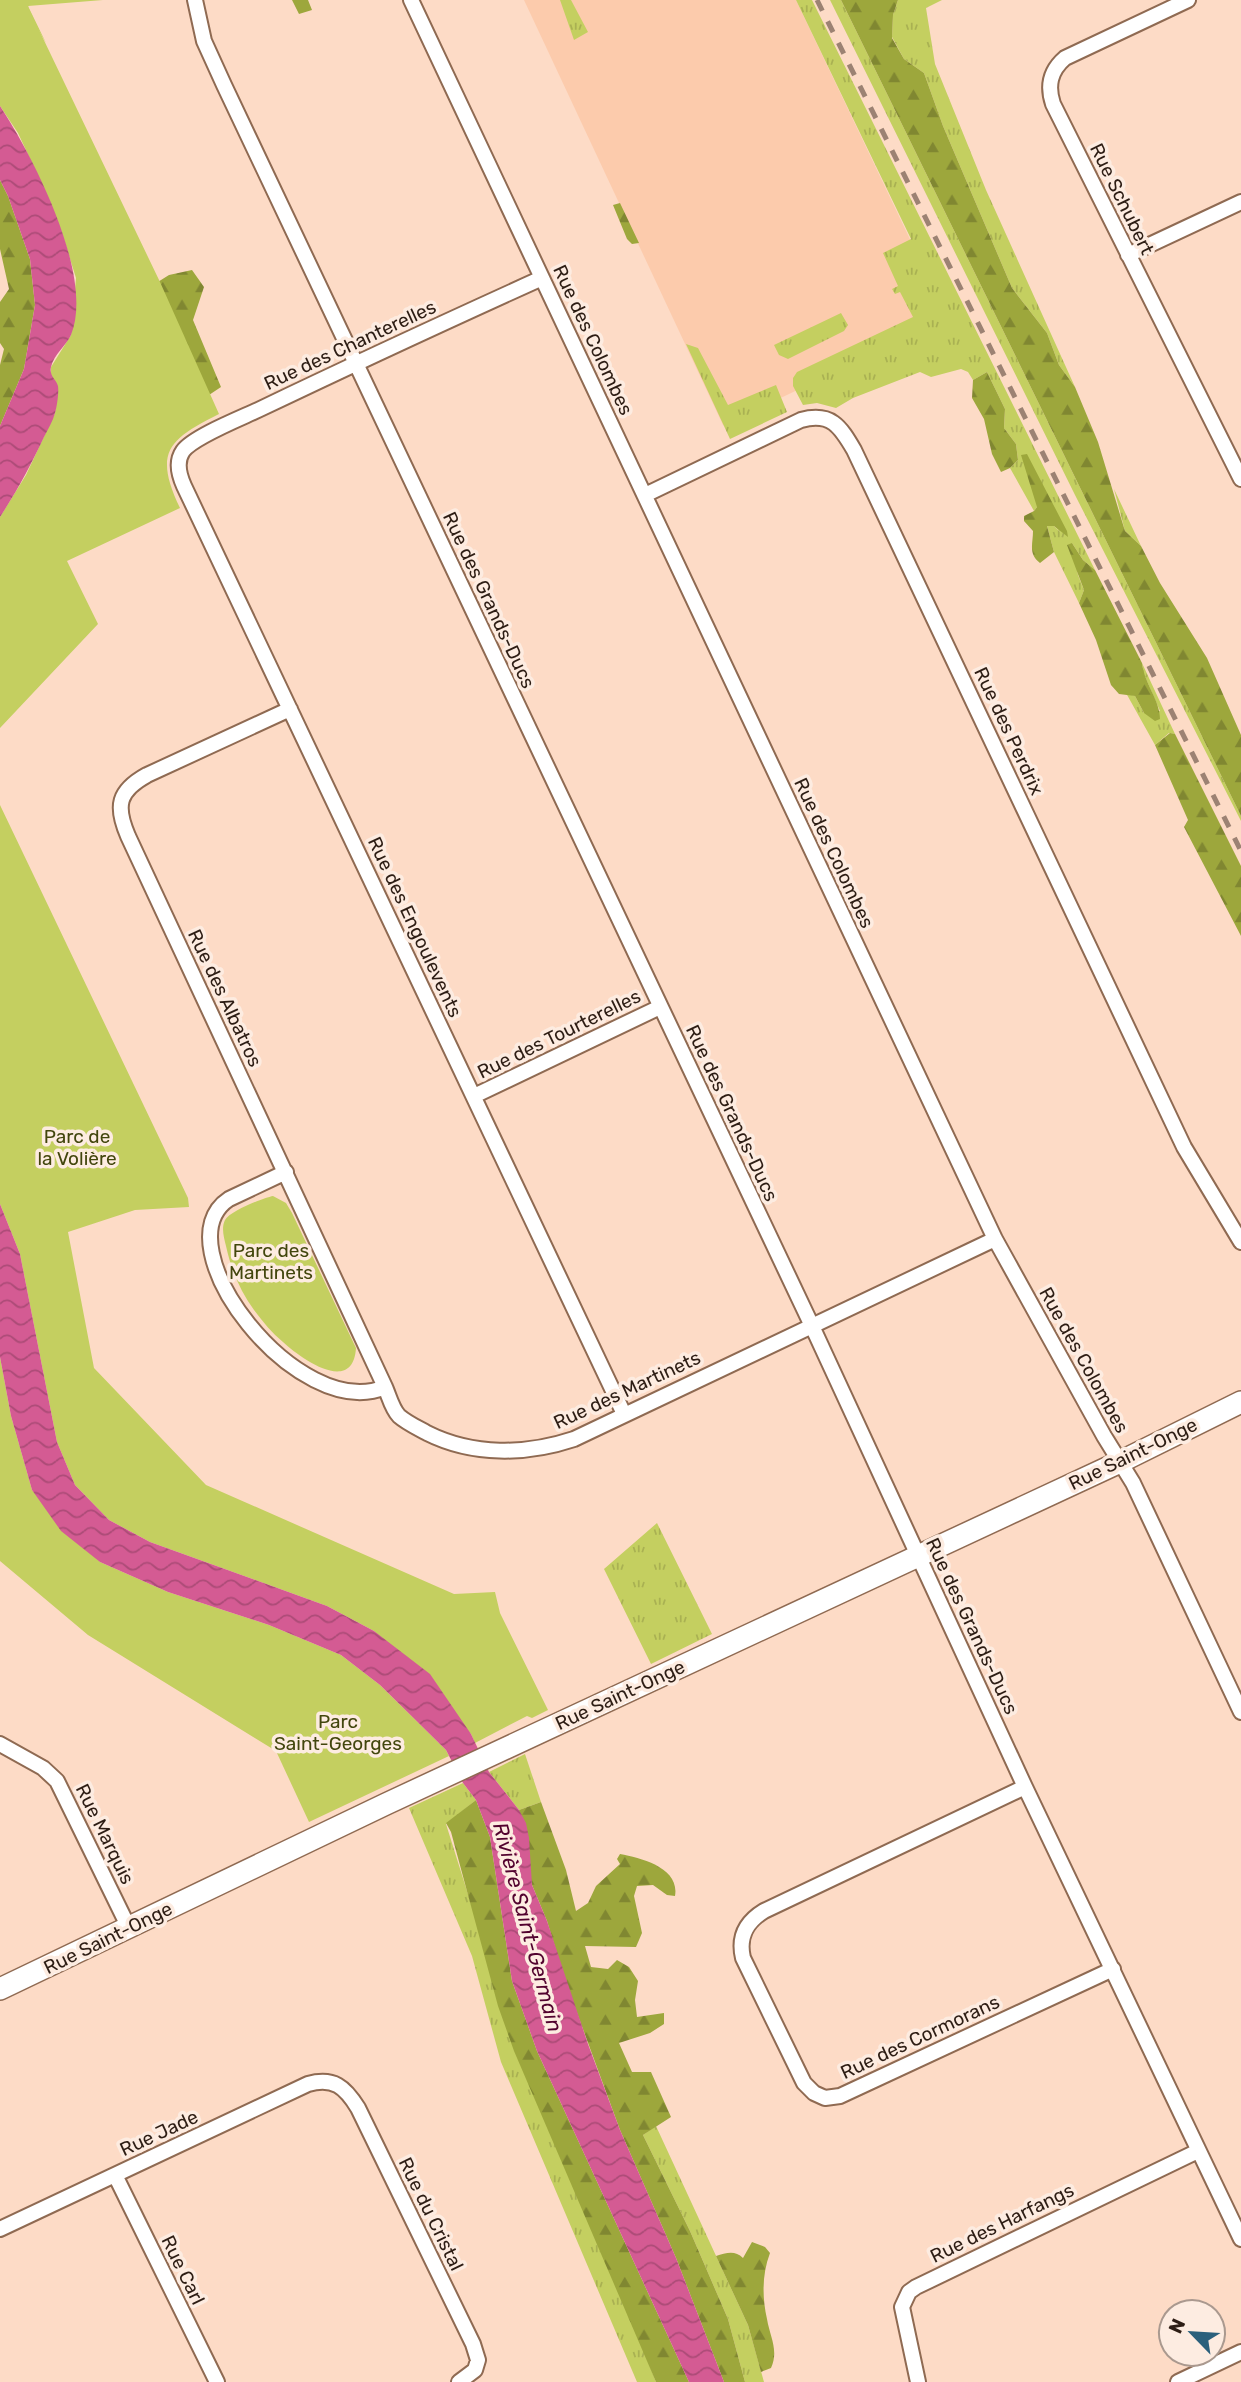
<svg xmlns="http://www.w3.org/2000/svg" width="1241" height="2382" font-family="Rubik,sans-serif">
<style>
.built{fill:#fccbac}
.grass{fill:url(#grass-tufts)}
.forest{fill:url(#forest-firs)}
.park{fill:#c4cf60}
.water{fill:url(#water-waves)}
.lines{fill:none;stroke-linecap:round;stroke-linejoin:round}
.street-casing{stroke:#8f6a52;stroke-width:18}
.secondary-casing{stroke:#8f6a52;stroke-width:24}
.street{stroke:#fff;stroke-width:14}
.secondary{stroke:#fff;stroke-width:21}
.rail{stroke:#9c8273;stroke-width:5;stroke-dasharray:12 12;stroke-linecap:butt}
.labels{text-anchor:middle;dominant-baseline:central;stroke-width:7;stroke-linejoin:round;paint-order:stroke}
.street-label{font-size:19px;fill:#2d1d14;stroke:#fdece1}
.park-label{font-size:19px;fill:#42460d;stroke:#fdece1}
.water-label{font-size:21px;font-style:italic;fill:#52022e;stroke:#fdece1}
</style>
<defs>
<pattern id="grass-tufts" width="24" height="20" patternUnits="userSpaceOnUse" patternTransform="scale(1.75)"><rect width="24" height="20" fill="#c4cf60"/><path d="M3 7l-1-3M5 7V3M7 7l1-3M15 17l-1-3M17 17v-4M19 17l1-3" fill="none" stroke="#a9b152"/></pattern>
<pattern id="forest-firs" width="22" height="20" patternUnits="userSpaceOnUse" patternTransform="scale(1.75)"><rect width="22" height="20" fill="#9da73c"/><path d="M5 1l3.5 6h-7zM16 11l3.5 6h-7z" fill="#808731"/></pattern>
<pattern id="water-waves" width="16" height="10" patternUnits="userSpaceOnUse" patternTransform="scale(1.75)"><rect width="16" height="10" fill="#d45b93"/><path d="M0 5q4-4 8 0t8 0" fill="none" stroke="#ac4b77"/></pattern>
</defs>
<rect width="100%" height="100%" fill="#fddbc6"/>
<path class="built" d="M524,0H796L948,319L723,425Z"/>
<path class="grass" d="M25,0H103L28,6L46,43L24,5Z
M560,0H571L588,32L574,40Z
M796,0H812L1095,570L1083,560L1072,543L1078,575L1084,590L1079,603L1054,552L1047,526H1054L1061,533L1037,507L1034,511L1010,468L1018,460L1016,444L1004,428L1005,409L987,372L973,380L968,372L961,369L931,377L920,372L853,398L836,408L817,403L803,405L793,386V378L797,372L913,317L900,292L895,294L892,289L898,286L883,253L911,239Z
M830,0H841L1241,816V821L1075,495Z
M898,0H942L926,8L935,64L986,190L1075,387L1059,365L1047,333L1012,288L943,126L924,73L904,59L892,37L893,15Z
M841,313L848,325L844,331L788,359L779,355L774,345Z
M686,344L698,348L728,405L776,385L787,412L730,439Z
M1114,489L1141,546L1125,531Z
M1142,663L1175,734L1169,733L1155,745L1126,693L1135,696L1144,713L1160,711L1143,672Z
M657,1523L712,1634L651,1664L604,1569Z
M525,1754L541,1802L519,1810L489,1772Z
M463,1783L476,1800L446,1824L472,1907L656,2382H637L501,2062L472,1956L409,1808Z
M656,2126L748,2325L764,2382H745L728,2319L690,2231L643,2135Z"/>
<path class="forest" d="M292,0H308L312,10L299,14Z
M841,0H898L893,15L892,38L904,59L924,73L943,126L1012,288L1047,333L1059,365L1075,387L1098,442L1125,531L1141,546L1160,583L1207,658L1241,735V816Z
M0,180L8,196L30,259L35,305L24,369L0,426V365L4,349L0,343V302L9,289L0,249Z
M620,203L639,243L632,244L627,239L613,205Z
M192,270L204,287L193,320L221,387L209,395L153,285L169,275Z
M987,372L1005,409L1004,428L1016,444L1018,460L1010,468L1001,472L992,454L984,419L972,398L973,380Z
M1027,454L1067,531L1068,537L1054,526H1047L1054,552L1040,563C1028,554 1033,544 1033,531L1024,521V516L1034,511L1037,507L1021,455Z
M1072,543L1083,560L1095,570L1142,663C1144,683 1160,700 1160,719L1155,721L1144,713L1135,696L1119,694L1111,685L1096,640L1079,603L1084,590L1067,545Z
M1170,733L1175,734L1241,866V936L1184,827L1188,820L1155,745Z
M476,1800L490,1837L512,1981L537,2051L689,2382H656L514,2051L498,2006L451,1832L446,1823Z
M541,1802L566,1870L576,1911L588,1903L596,1886L620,1864L617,1859L620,1854C642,1858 680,1868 675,1896L667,1895L653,1885L637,1886L634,1896L642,1933L636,1947L585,1946L591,1967L608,1969L617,1960L629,1967L638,1981L635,2000L637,2017L664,2013V2024L650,2033L619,2043L632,2072H651L671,2117L643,2135L690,2231L728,2319L745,2382H724L676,2258L620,2130L566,1983L547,1921L532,1885L519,1810Z
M752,2242L765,2247L770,2253C762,2274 762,2297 767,2319C770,2337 779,2350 771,2368L761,2372L748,2325L716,2256C726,2253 735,2250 743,2258Z"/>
<path class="park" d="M0,0H31L28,7L160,282L219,414C167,440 154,453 180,508L67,561L98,624L0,728V517L26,475L55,413L58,387L51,376V367L71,335L76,278L61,230L40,180L18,133L0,106Z
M0,805L188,1198L189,1207L135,1210L68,1232L94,1368L206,1485L454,1594L495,1592L500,1613L548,1710L532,1718L527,1716L475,1743L471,1734L374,1631L327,1606L150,1542L109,1520L75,1485L57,1442L20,1254L0,1204Z
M273,1196L286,1203L292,1213L356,1348C353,1396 300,1358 283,1342C272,1333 263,1322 254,1310C240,1291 231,1269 226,1246C224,1238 221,1228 225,1220C230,1211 263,1198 273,1196Z
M0,1357L11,1416L32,1490L100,1562L168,1592L269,1625L341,1655L380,1685L446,1750L449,1756L309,1822L276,1751L88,1635L0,1561Z"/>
<path class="water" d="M0,106C33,156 95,276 71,335C66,346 54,354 51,367C49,376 56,379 58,386C59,392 57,407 55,413C53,421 48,429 44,437C31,465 17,491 0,517V426L24,369L35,305L30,259L8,196L0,180Z
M0,1204L20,1254L57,1442L75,1485L109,1520L150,1542L327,1606L374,1631L430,1674L471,1734L489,1772L519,1810L526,1823L529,1838L532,1885L547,1921L588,2044L620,2130L676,2258L724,2382H689L537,2051L512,1981L490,1837L476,1800L463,1783L446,1750L380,1685L341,1655L269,1625L168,1592L100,1562L61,1531L32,1490L11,1416L0,1357Z"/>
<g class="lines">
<g class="street-casing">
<path id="street" d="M195,0L204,41L224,85L812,1326L1025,1787L1241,2239
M411,0L995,1239L1104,1436L1133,1483L1241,1712
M1188,0L1065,58C1050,71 1047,86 1053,104L1241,479
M1128,255L1241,202
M542,278C447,321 352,365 258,410C241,418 193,437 183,451C176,461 179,475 184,486L624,1414
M645,495L801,420C831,412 840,426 854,450L1184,1147L1241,1242
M290,709L147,775C118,791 115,806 128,836L385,1387
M474,1096L660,1007
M286,1172L229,1199C159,1245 299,1424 385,1387C389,1396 392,1409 399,1416C407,1423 418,1428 427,1433C473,1456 526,1455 574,1439L995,1239
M0,1744L43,1768L57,1781L129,1928
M1025,1787L764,1911C746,1922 738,1937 743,1958L804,2083L814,2093L825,2098L840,2096L1113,1969
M115,2175L217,2382
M0,2229L308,2084C334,2077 345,2087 358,2108L473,2344L478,2360L475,2370L459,2382
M918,2382L902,2307L909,2292L916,2287L1198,2151
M1178,2382L1241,2352"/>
</g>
<g class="secondary-casing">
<path id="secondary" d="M0,1989L386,1804L1120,1462L1241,1402"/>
</g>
<use href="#street" class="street"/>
<use href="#secondary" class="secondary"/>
<path class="rail" d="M817,0L1241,851"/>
</g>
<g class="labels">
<g class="street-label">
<text transform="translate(1122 199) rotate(64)">Rue Schubert</text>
<text transform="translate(593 340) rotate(65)">Rue des Colombes</text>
<text transform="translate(350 345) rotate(-25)">Rue des Chanterelles</text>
<text transform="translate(489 600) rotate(65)">Rue des Grands-Ducs</text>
<text transform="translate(1009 731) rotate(65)">Rue des Perdrix</text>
<text transform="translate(834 853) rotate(65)">Rue des Colombes</text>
<text transform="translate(415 927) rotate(65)">Rue des Engoulevents</text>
<text transform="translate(225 998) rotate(65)">Rue des Albatros</text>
<text transform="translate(559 1034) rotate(-26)">Rue des Tourterelles</text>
<text transform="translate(732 1113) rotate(65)">Rue des Grands-Ducs</text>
<text transform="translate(1084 1360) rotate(61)">Rue des Colombes</text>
<text transform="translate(627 1390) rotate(-25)">Rue des Martinets</text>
<text transform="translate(1133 1454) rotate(-26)">Rue Saint-Onge</text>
<text transform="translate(972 1626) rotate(65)">Rue des Grands-Ducs</text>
<text transform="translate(620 1695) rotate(-25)">Rue Saint-Onge</text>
<text transform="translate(105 1834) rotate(64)">Rue Marquis</text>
<text transform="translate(108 1938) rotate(-26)">Rue Saint-Onge</text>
<text transform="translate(920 2037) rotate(-25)">Rue des Cormorans</text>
<text transform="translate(159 2133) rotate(-25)">Rue Jade</text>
<text transform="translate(431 2214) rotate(64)">Rue du Cristal</text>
<text transform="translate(1002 2223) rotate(-26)">Rue des Harfangs</text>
<text transform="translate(183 2270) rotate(64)">Rue Carl</text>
</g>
<g class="park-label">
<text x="77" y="1136">Parc de<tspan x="77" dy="22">la Volière</tspan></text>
<text x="271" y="1250">Parc des<tspan x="271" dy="22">Martinets</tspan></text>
<text x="338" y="1721">Parc<tspan x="338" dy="22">Saint-Georges</tspan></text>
</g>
<g class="water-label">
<text transform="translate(528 1927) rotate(75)">Rivière Saint-Germain</text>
</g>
</g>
<g transform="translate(1192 2333) rotate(295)"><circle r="33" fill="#fdece1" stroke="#aa998f" stroke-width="2"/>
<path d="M0-5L12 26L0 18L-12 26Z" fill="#2b607c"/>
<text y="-10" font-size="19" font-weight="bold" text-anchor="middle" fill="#2d1d14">N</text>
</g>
</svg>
